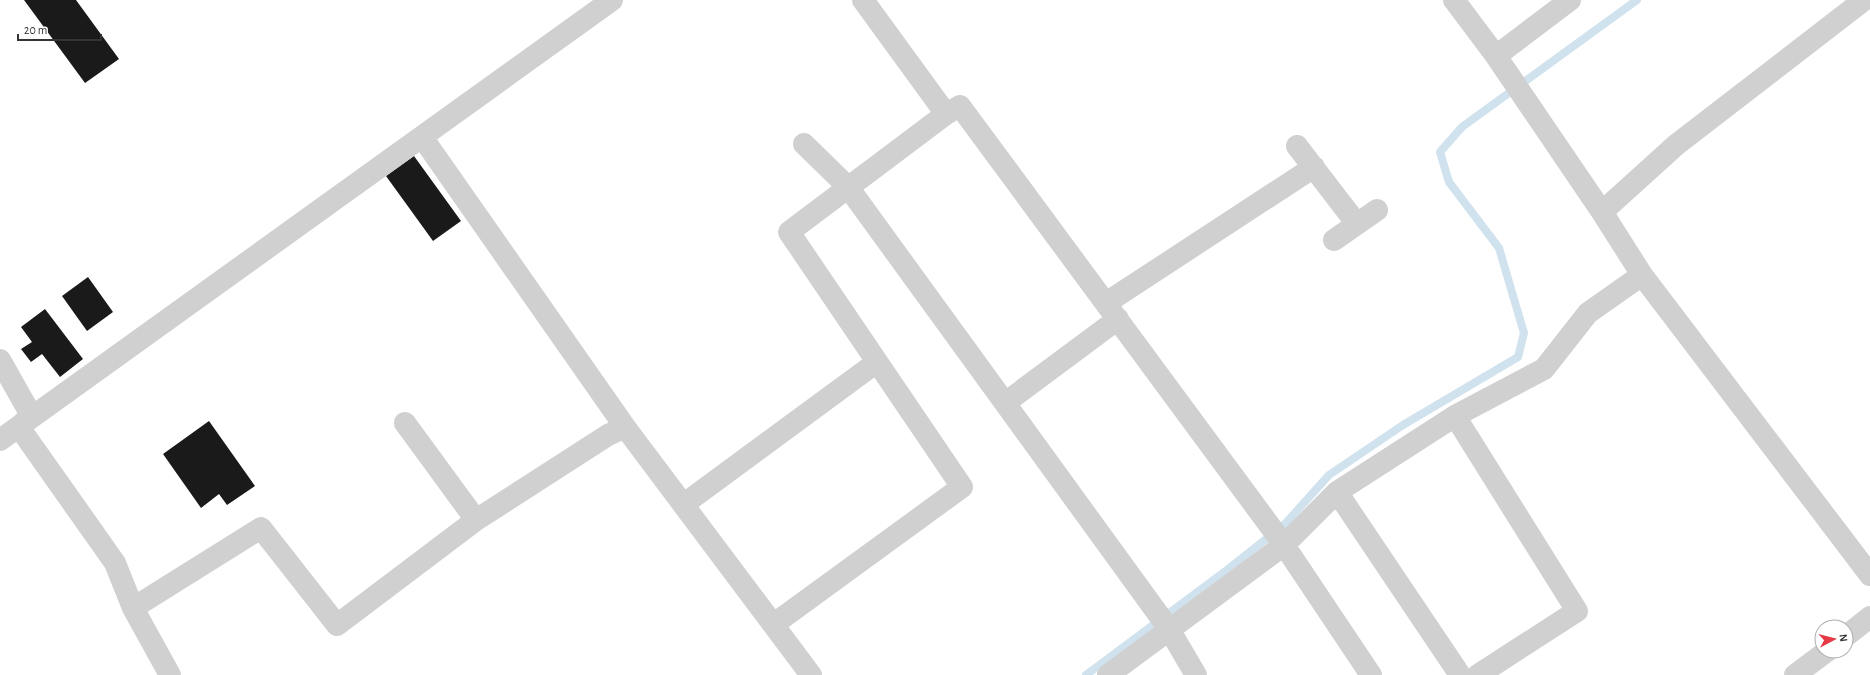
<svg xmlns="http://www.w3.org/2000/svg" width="1870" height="675" font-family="'Alegreya Sans',sans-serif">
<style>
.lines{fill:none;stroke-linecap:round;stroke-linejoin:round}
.stream{stroke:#cfe2ee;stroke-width:8}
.building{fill:#1a1a1a}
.minor{stroke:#d0d0d0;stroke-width:22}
</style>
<rect width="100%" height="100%" fill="#fff"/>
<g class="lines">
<path class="stream" d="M1086,675L1227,570L1285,524L1329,475L1403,425L1518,357L1524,333L1499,248L1449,182L1440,152L1462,127L1637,0"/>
</g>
<path class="building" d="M24,0H76L119,59L85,83Z
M414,156L461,221L433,241L386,176Z
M88,277L113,312L87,331L62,296Z
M45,309L83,359L60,377L42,354L31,362L21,349L32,342L21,327Z
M209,421L255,486L227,505L219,494L201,508L163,454Z"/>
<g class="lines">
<path class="minor" d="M863,0L946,114L960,106L1284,545L1337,492L1455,416L1544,369L1588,313L1642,275
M1454,0L1496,56L1602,212L1642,275L1870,575
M1496,56L1570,0
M422,137L625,427L811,675
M804,144L848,187L1169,629L1196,675
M1297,146L1357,224
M1602,212L1676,145L1864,0
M1334,240L1377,210
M1106,303L1314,167
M0,360L31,415L19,427
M1005,403L1118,319
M1455,416L1577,611L1478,675
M405,423L476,520
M19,427L115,563L133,608L170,675
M0,440L612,0
M1337,492L1460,675
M684,504L877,362
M133,608L261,528L337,625L476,520L608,435L625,427
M774,624L962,487L789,232L946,114
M1846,636L1870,617
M1108,675L1284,545L1371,675
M1795,675L1827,651"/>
</g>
<g transform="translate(1834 639) rotate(83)"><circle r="19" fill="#ffffff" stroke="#adadad"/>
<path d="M0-3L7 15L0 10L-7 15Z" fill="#e63946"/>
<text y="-6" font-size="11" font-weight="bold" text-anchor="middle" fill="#333333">N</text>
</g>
<path d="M18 34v6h83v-6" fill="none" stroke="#333333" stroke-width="2"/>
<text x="24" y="34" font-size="12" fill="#333333" stroke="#ffffff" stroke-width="3" paint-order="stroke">20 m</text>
</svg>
